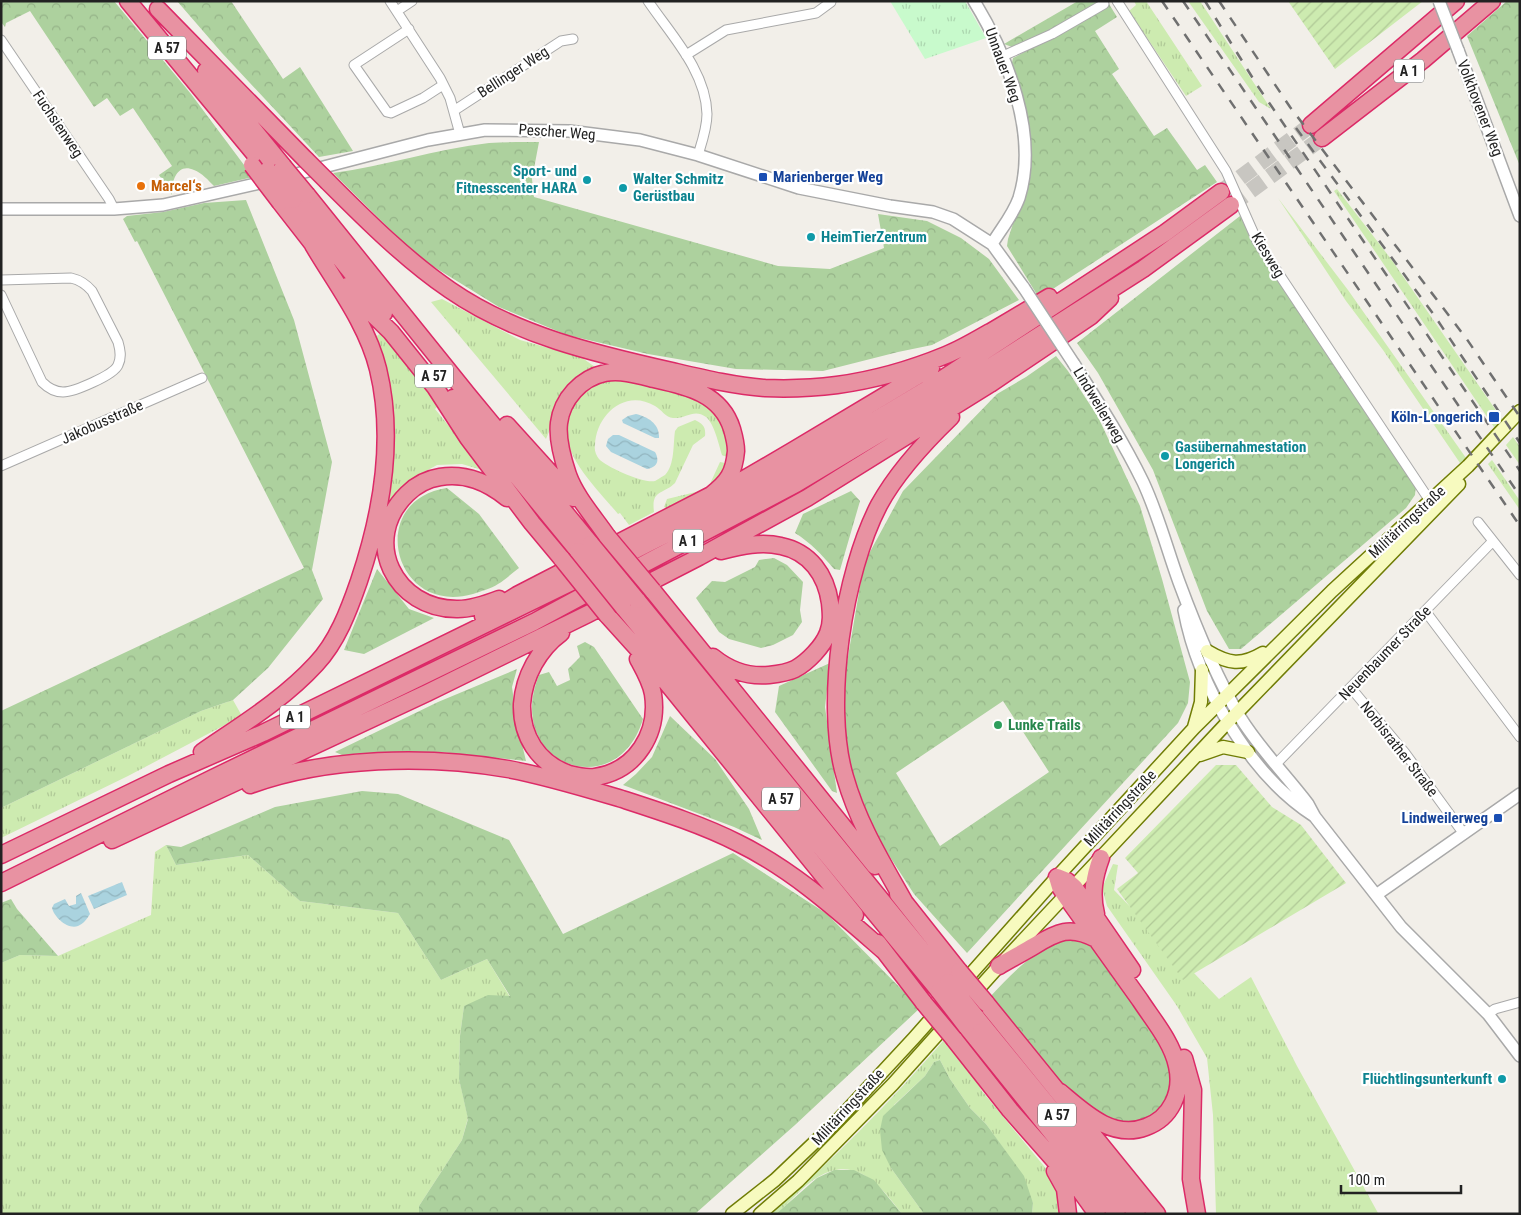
<svg xmlns="http://www.w3.org/2000/svg" width="1521" height="1215" font-family="'Roboto Condensed',sans-serif">
<style>
.grass{fill:url(#grass-tufts)}
.forest{fill:url(#forest-crowns);fill-rule:evenodd}
.park{fill:url(#park-tufts)}
.garden{fill:url(#garden-furrows)}
.water{fill:url(#water-waves)}
.lines{fill:none;stroke-linecap:round;stroke-linejoin:round}
.motorway-tunnel{stroke:#c8c6c1;stroke-width:16;stroke-dasharray:16 8;stroke-linecap:butt}
.minor-casing{stroke:#a9a9a9;stroke-width:11}
.tertiary-casing{stroke:#a9a9a9;stroke-width:14}
.secondary-casing{stroke:#707d05;stroke-width:15}
.motorway-casing{stroke:#dc2a67;stroke-width:19}
.minor{stroke:#fff;stroke-width:9}
.tertiary{stroke:#fff;stroke-width:11}
.secondary{stroke:#f7fabf;stroke-width:12}
.motorway{stroke:#e892a2;stroke-width:16}
.rail{stroke:#707070;stroke-width:2.5;stroke-dasharray:10 10;stroke-linecap:butt}
.tertiary-bridge-casing{stroke:#a9a9a9;stroke-width:14;stroke-linecap:butt}
.motorway-bridge-casing{stroke:#dc2a67;stroke-width:19;stroke-linecap:butt}
.tertiary-bridge{stroke:#fff;stroke-width:11}
.motorway-bridge{stroke:#e892a2;stroke-width:16}
.transit-dot{fill:#1a4fb4;stroke:#fff;stroke-width:2}
.culture-dot{fill:#0f9aa8;stroke:#fff;stroke-width:2}
.food-dot{fill:#e8710a;stroke:#fff;stroke-width:2}
.leisure-dot{fill:#2e9e5b;stroke:#fff;stroke-width:2}
.labels{text-anchor:middle;dominant-baseline:central;stroke-width:4.5;stroke-linejoin:round;paint-order:stroke}
.shield{fill:#fff;stroke:#646464;stroke-width:1}
.shield-label{font-size:14px;font-weight:bold;fill:#222}
.street-label{font-size:15px;fill:#222;stroke:#fff}
.culture-label{font-size:15px;font-weight:bold;fill:#0d838f;stroke:#fff;text-anchor:start}
.transit-label{font-size:15px;font-weight:bold;fill:#164399;stroke:#fff;text-anchor:end}
.food-label{font-size:15px;font-weight:bold;fill:#c56008;stroke:#fff;text-anchor:start}
.leisure-label{font-size:15px;font-weight:bold;fill:#27864d;stroke:#fff;text-anchor:start}
</style>
<defs>
<pattern id="grass-tufts" width="24" height="20" patternUnits="userSpaceOnUse" patternTransform="scale(1.25)"><rect width="24" height="20" fill="#cdebb0"/><path d="M3 7l-1-3M5 7V3M7 7l1-3M15 17l-1-3M17 17v-4M19 17l1-3" fill="none" stroke="#b0c997"/></pattern>
<pattern id="forest-crowns" width="20" height="18" patternUnits="userSpaceOnUse" patternTransform="scale(1.25)"><rect width="20" height="18" fill="#add19e"/><path d="M2 6a3 3 0 1 1 6 0M12 15a3 3 0 1 1 6 0" fill="none" stroke="#95b388"/></pattern>
<pattern id="park-tufts" width="24" height="20" patternUnits="userSpaceOnUse" patternTransform="scale(1.25)"><rect width="24" height="20" fill="#c8facc"/><path d="M3 7l-1-3M5 7V3M7 7l1-3M15 17l-1-3M17 17v-4M19 17l1-3" fill="none" stroke="#acd6af"/></pattern>
<pattern id="garden-furrows" width="10" height="10" patternUnits="userSpaceOnUse" patternTransform="scale(1.25)"><rect width="10" height="10" fill="#cdebb0"/><path d="M-1 1l2-2M0 10L10 0M9 11l2-2" fill="none" stroke="#b0c997"/></pattern>
<pattern id="water-waves" width="16" height="10" patternUnits="userSpaceOnUse" patternTransform="scale(1.25)"><rect width="16" height="10" fill="#aad3df"/><path d="M0 5q4-4 8 0t8 0" fill="none" stroke="#92b5bf"/></pattern>
</defs>
<rect width="100%" height="100%" fill="#f2efe9"/>
<path class="grass" d="M1134,1H1146L1202,86L1186,96L1129,11L1136,5Z
M1188,1H1200L1271,109L1259,102Z
M1337,189L1391,259L1502,419L1494,427L1334,191Z
M1278,198L1348,290L1466,458L1460,463L1383,350L1346,301Z
M442,299L520,340L581,357L595,367C577,375 559,388 554,408C551,420 551,428 546,439L431,302Z
M365,320L377,336L384,330L441,403L435,409L483,468L482,470L462,464L437,465L415,477L394,499L383,522L388,488Z
M610,380H628L684,394L708,405L725,425L730,453L722,478L710,488L669,509L664,507L667,499L700,491L709,486L720,462L725,463L727,457L722,455C719,445 714,423 706,417C694,408 686,419 673,418C666,418 661,409 655,406C625,388 596,415 595,445C594,450 596,455 599,459C606,467 645,484 655,481C657,480 663,476 665,475C675,465 673,444 675,431L678,427L695,420C703,424 706,427 705,436L693,445L675,483C663,495 651,489 654,512L629,525L620,513L618,514C600,492 566,460 566,430C566,426 568,420 569,415C574,394 591,386 610,380Z
M1513,437L1520,447V465L1506,445Z
M1492,460L1520,501V510L1488,464Z
M233,700L242,716L128,776L1,838V808L201,711Z
M166,845L176,865L248,855L300,901L398,913L441,980L487,959L510,997L464,1006L460,1036L459,1079L468,1118L462,1140L419,1206V1214H1V963L20,955L58,956L151,915L155,852Z
M1113,864L1118,865L1114,890L1219,999L1251,977L1297,1066L1378,1213L1216,1214L1213,1115L1207,1058L1177,1006L1107,906L1102,888Z
M945,1039L969,1068L982,1091L1048,1171L1057,1190L1060,1214H1032L1033,1203L1008,1155L986,1124L970,1108L950,1079L940,1060L934,1062L925,1076L894,1105L891,1168L924,1214H902C881,1186 856,1154 818,1177C804,1185 792,1200 781,1210L776,1214H771C833,1160 891,1101 945,1039Z"/>
<path class="forest" d="M1,1H114L191,94L253,177L214,186C208,180 202,173 194,170C177,162 171,182 172,195L159,175L172,166L133,108L120,116L107,98L94,107L30,11L6,23L5,27L1,22Z
M177,1H231L283,79L300,67L353,151L319,157L222,53Z
M1078,1H1103L1051,31L1012,47L1004,44Z
M1507,1H1520V166L1467,36Z
M1109,4L1117,17L1095,31L1119,69L1112,74L1154,136L1167,128L1197,170L1205,165L1217,182L1039,298L1007,246L1008,239L1026,184L1011,67L1013,58L1053,37Z
M539,142L532,179L534,197L778,266L830,269L884,248L878,214L927,221L961,238L989,259L1019,300L932,345L898,352L823,371L736,369L648,354L567,335L499,307L418,257L333,173C385,166 436,149 489,143C505,142 523,142 539,142Z
M246,200L294,320L332,462L312,570L323,599L268,668L233,700L201,711L1,808V711L304,568L137,241L135,242L123,219L127,216L163,212L204,203Z
M1240,216L1416,485L1415,495L1406,508L1241,649H1229L1207,611L1153,470L1098,373L1077,343Z
M1056,356L1068,371L1098,417L1140,506L1162,579L1190,682L1188,703L1178,723L967,953L914,894L877,837L851,772L841,710L844,680L864,563L903,491L997,394L1026,377ZM1003,701L1049,772L940,846L896,773Z
M447,488L479,514L519,568C512,573 505,580 498,584C491,589 481,591 473,594C393,617 365,500 447,488Z
M851,491L860,501L840,570L834,569C822,555 811,543 795,533L803,514Z
M774,558L787,565L803,582L800,610L802,622L793,635L773,645L761,648L729,639L719,632L696,598L712,581L725,582L755,567L759,560Z
M377,569L409,609L434,618L364,654L344,650Z
M585,642L594,647L643,719C617,806 503,765 539,675L549,672L557,686L570,680L568,669L580,657L577,646Z
M830,663L825,707L837,793L832,791L775,712L779,686Z
M517,669L512,687L517,723L526,761L441,752L349,758L335,752L438,702Z
M670,716L715,759L749,809L762,840L734,827L623,785L636,774L652,757Z
M362,791L398,794L509,840L563,934L733,853L827,914L920,1008L795,1125L695,1214H419V1206L462,1140L468,1119L459,1079L460,1036L464,1006L488,995L510,996L487,959L441,980L398,913L300,901L248,855L176,865L166,845L181,847L275,807Z
M11,899L17,909L58,956L20,955L1,963V903Z
M1056,937L1087,939L1160,1042L1172,1068V1095L1147,1123H1111L1069,1091L1031,1050L989,998C1010,976 1029,954 1057,943Z
M940,1060L950,1079L970,1108L986,1124L1024,1176L1033,1203L1032,1214H924L891,1168L882,1150L880,1130L883,1116L925,1076L934,1062Z
M834,1170H854L874,1180L902,1214H776L817,1178Z"/>
<path class="park" d="M890,1H965L986,38L925,59Z"/>
<path class="garden" d="M1288,1H1423L1335,69Z
M1216,765H1236L1272,807L1301,825L1346,883L1183,980L1117,889L1138,873L1125,858Z"/>
<path class="water" d="M636,414C648,417 660,424 659,438H655L623,423L622,420L628,416Z
M613,435H619L655,452C660,461 657,467 647,469L611,452L606,446L608,439Z
M122,882L127,895L94,909L88,896Z
M81,893L90,914C87,919 83,924 78,926C68,930 54,917 52,908L54,904L65,899L69,906L76,904V896Z"/>
<g class="lines">
<path class="motorway-tunnel" d="M1221,192L1311,125
M1231,205L1322,138"/>
<g class="minor-casing">
<path id="minor" d="M390,1L440,78L450,98L460,134
M648,1C671,35 706,71 707,114C707,128 702,142 698,155
M1117,1L1226,171L1257,241L1430,501
M397,11L412,1
M409,29L354,65L387,112L391,113L423,98L443,85
M1,40L109,199L114,209
M686,55L726,30L816,13L831,2
M1003,56L1052,34L1104,4
M455,110L561,41L573,39
M1,280L71,278C80,280 86,284 92,291L118,342C120,349 122,357 118,365C114,375 74,392 63,392C54,392 48,388 42,382L1,295
M1,466L202,378
M1478,522L1520,575
M1426,612L1520,737
M1351,688L1405,753L1464,834
M1276,764L1493,541
M1488,1014L1495,1009L1520,1002"/>
</g>
<g class="tertiary-casing">
<path id="tertiary" d="M974,1C1007,55 1039,134 1019,198C1013,215 1001,229 992,244
M1458,50L1520,216
M285,177L428,140L485,130L569,131L640,140L698,155L799,188L890,206L933,212L953,219L992,244L1024,288
M1,209H114L163,205L269,181
M1074,364C1098,402 1123,441 1143,482C1158,514 1167,549 1179,582C1196,628 1215,675 1240,717C1259,748 1286,775 1308,804L1315,817L1401,927L1488,1014L1520,1056
M1184,610C1198,685 1249,774 1314,816
M1376,895L1520,794"/>
</g>
<g class="secondary-casing">
<path id="secondary" d="M1207,651C1229,664 1241,666 1263,653
M1194,727L1201,702L1202,670
M1200,755L1223,747L1248,752
M732,1214L775,1180L837,1121L914,1038L1057,877L1194,728L1332,591L1468,466L1520,411
M760,1214L798,1181L893,1084L999,966L1224,726L1459,484"/>
</g>
<g class="motorway-casing">
<path id="motorway" d="M128,1L268,170
M158,9L306,160
M206,71L283,166
M1311,125L1456,1
M1322,138L1423,60L1492,1
M328,182C366,220 406,260 450,290C515,335 596,354 672,371C702,378 735,386 765,388C789,389 814,388 837,385C874,380 912,369 946,355C961,349 976,340 990,332
M307,195L468,395L591,544
M293,200L384,313
M280,202L319,252
M347,286L358,300L391,332L435,387L468,438L532,523L562,559
M982,337L1049,297
M453,398L578,551
M507,425L573,498
M722,492L794,450L931,368
M612,562L788,472L927,389L1165,233L1221,192
M623,575L796,484L968,381L1143,269L1231,205
M653,591L875,866
M499,599C486,604 472,609 458,609C395,610 360,540 407,494C416,485 427,479 440,477C466,473 487,482 507,498
M637,600L948,982
M623,607L939,991
M607,615L654,667L855,915
M483,616L517,595L711,495C728,482 734,473 736,451C736,444 734,436 732,429C721,393 686,386 654,379C638,375 621,370 605,373C581,378 562,399 559,423C557,439 563,460 568,475C576,497 594,517 607,536
M561,633C539,649 524,676 522,704C521,736 538,763 569,774C577,776 587,778 595,777C636,771 659,733 653,694C651,682 644,670 638,659
M713,657C729,670 748,677 769,675C778,674 787,673 795,669C808,662 823,646 828,633C832,623 831,613 830,603C826,575 810,552 781,546C761,541 741,546 721,551
M202,752C241,725 283,700 316,664C337,642 349,610 359,581C382,513 395,439 378,369C367,324 336,284 313,245
M250,785C327,757 428,755 508,769C546,776 585,788 622,799C659,811 703,825 738,843C793,870 838,911 884,951
M112,840L427,693L588,614L699,557L807,498L990,384L1091,316L1110,298
M1,855L169,774L263,733L590,573
M1057,877L1060,887L1065,895C1090,930 1115,965 1140,1000C1153,1020 1172,1042 1177,1066C1183,1092 1171,1118 1146,1127C1112,1140 1084,1112 1060,1092
M1057,877L1067,881L1074,887L1097,919L1132,970
M1,883L213,778L534,622L601,586
M898,894L959,971
M905,903C882,862 858,823 845,777C823,704 844,572 879,505C897,472 924,443 951,417
M1096,914C1091,894 1094,877 1101,858
M878,943L924,1003
M999,966C1011,959 1022,953 1034,946C1057,932 1070,925 1096,939
M986,1003L1157,1214
M976,1017L1137,1214
M966,1026L1117,1214
M954,1039L1010,1110L1077,1186L1097,1214
M1184,1058L1193,1090L1191,1179L1197,1214
M1055,1171L1065,1189L1068,1214"/>
</g>
<use href="#minor" class="minor"/>
<use href="#tertiary" class="tertiary"/>
<use href="#secondary" class="secondary"/>
<use href="#motorway" class="motorway"/>
<path class="rail" d="M1162,1L1520,526
M1183,1L1520,496
M1205,1L1257,85L1520,471
M1219,1L1290,107L1466,338L1520,417
M1296,128L1434,315L1520,443"/>
<g class="tertiary-bridge-casing">
<path id="tertiary-bridge" d="M1439,1L1458,50
M1024,288L1074,364"/>
</g>
<g class="motorway-bridge-casing">
<path id="motorway-bridge" d="M306,160L328,182
M252,165L280,202
M283,166L307,195
M268,170L293,200
M607,536L653,591
M591,544L637,600
M578,551L623,607
M562,559L607,615
M959,971L986,1003
M948,982L976,1017
M939,991L966,1026
M924,1003L954,1039"/>
</g>
<use href="#tertiary-bridge" class="tertiary-bridge"/>
<use href="#motorway-bridge" class="motorway-bridge"/>
</g>
<g class="transit-dot">
<rect x="758" y="172" width="10" height="10" rx="2.5"/>
<rect x="1488" y="411" width="12" height="12" rx="2.5"/>
<rect x="1493" y="813" width="10" height="10" rx="2.5"/>
</g>
<g class="culture-dot">
<circle cx="587" cy="180" r="5"/>
<circle cx="623" cy="188" r="5"/>
<circle cx="811" cy="237" r="5"/>
<circle cx="1165" cy="456" r="5"/>
<circle cx="1502" cy="1079" r="5"/>
</g>
<circle class="food-dot" cx="141" cy="186" r="5"/>
<circle class="leisure-dot" cx="998" cy="725" r="5"/>
<g class="labels">
<g class="shield">
<rect x="148" y="36.5" width="38" height="23" rx="4"/>
<rect x="1394" y="59.5" width="30" height="23" rx="4"/>
<rect x="415" y="364.5" width="38" height="23" rx="4"/>
<rect x="673" y="529.5" width="30" height="23" rx="4"/>
<rect x="280" y="705.5" width="30" height="23" rx="4"/>
<rect x="762" y="787.5" width="38" height="23" rx="4"/>
<rect x="1038" y="1103.5" width="38" height="23" rx="4"/>
</g>
<g class="shield-label">
<text x="167" y="48">A 57</text>
<text x="1409" y="71">A 1</text>
<text x="434" y="376">A 57</text>
<text x="688" y="541">A 1</text>
<text x="295" y="717">A 1</text>
<text x="781" y="799">A 57</text>
<text x="1057" y="1115">A 57</text>
</g>
<g class="street-label">
<text transform="translate(1003 65) rotate(70)">Unnauer Weg</text>
<text transform="translate(513 72) rotate(-33)">Bellinger Weg</text>
<text transform="translate(1480 108) rotate(69)">Volkhovener Weg</text>
<text transform="translate(58 124) rotate(56)">Fuchsienweg</text>
<text transform="translate(557 132) rotate(4)">Pescher Weg</text>
<text transform="translate(1268 255) rotate(59)">Kiesweg</text>
<text transform="translate(1099 405) rotate(59)">Lindweilerweg</text>
<text transform="translate(102 422) rotate(-24)">Jakobusstraße</text>
<text transform="translate(1407 522) rotate(-43)">Militärringstraße</text>
<text transform="translate(1385 653) rotate(-46)">Neuenbaumer Straße</text>
<text transform="translate(1399 749) rotate(52)">Norbisrather Straße</text>
<text transform="translate(1120 808) rotate(-47)">Militärringstraße</text>
<text transform="translate(848 1107) rotate(-47)">Militärringstraße</text>
</g>
<g class="culture-label">
<text x="577" y="171" text-anchor="end">Sport- und<tspan x="577" dy="17">Fitnesscenter HARA</tspan></text>
<text x="633" y="179">Walter Schmitz<tspan x="633" dy="17">Gerüstbau</tspan></text>
<text x="821" y="237">HeimTierZentrum</text>
<text x="1175" y="447">Gasübernahmestation<tspan x="1175" dy="17">Longerich</tspan></text>
<text x="1492" y="1079" text-anchor="end">Flüchtlingsunterkunft</text>
</g>
<g class="transit-label">
<text x="773" y="177" text-anchor="start">Marienberger Weg</text>
<text x="1483" y="417">Köln-Longerich</text>
<text x="1488" y="818">Lindweilerweg</text>
</g>
<g class="food-label">
<text x="151" y="186">Marcel‘s</text>
</g>
<g class="leisure-label">
<text x="1008" y="725">Lunke Trails</text>
</g>
</g>
<rect width="1521" height="1215" fill="none" stroke="#222222" stroke-width="5"/>
<path d="M1341 1185v8h120v-8" fill="none" stroke="#222222" stroke-width="2.5"/>
<text x="1348" y="1185" font-size="15" fill="#222222" stroke="#ffffff" stroke-width="4" paint-order="stroke">100 m</text>
</svg>
